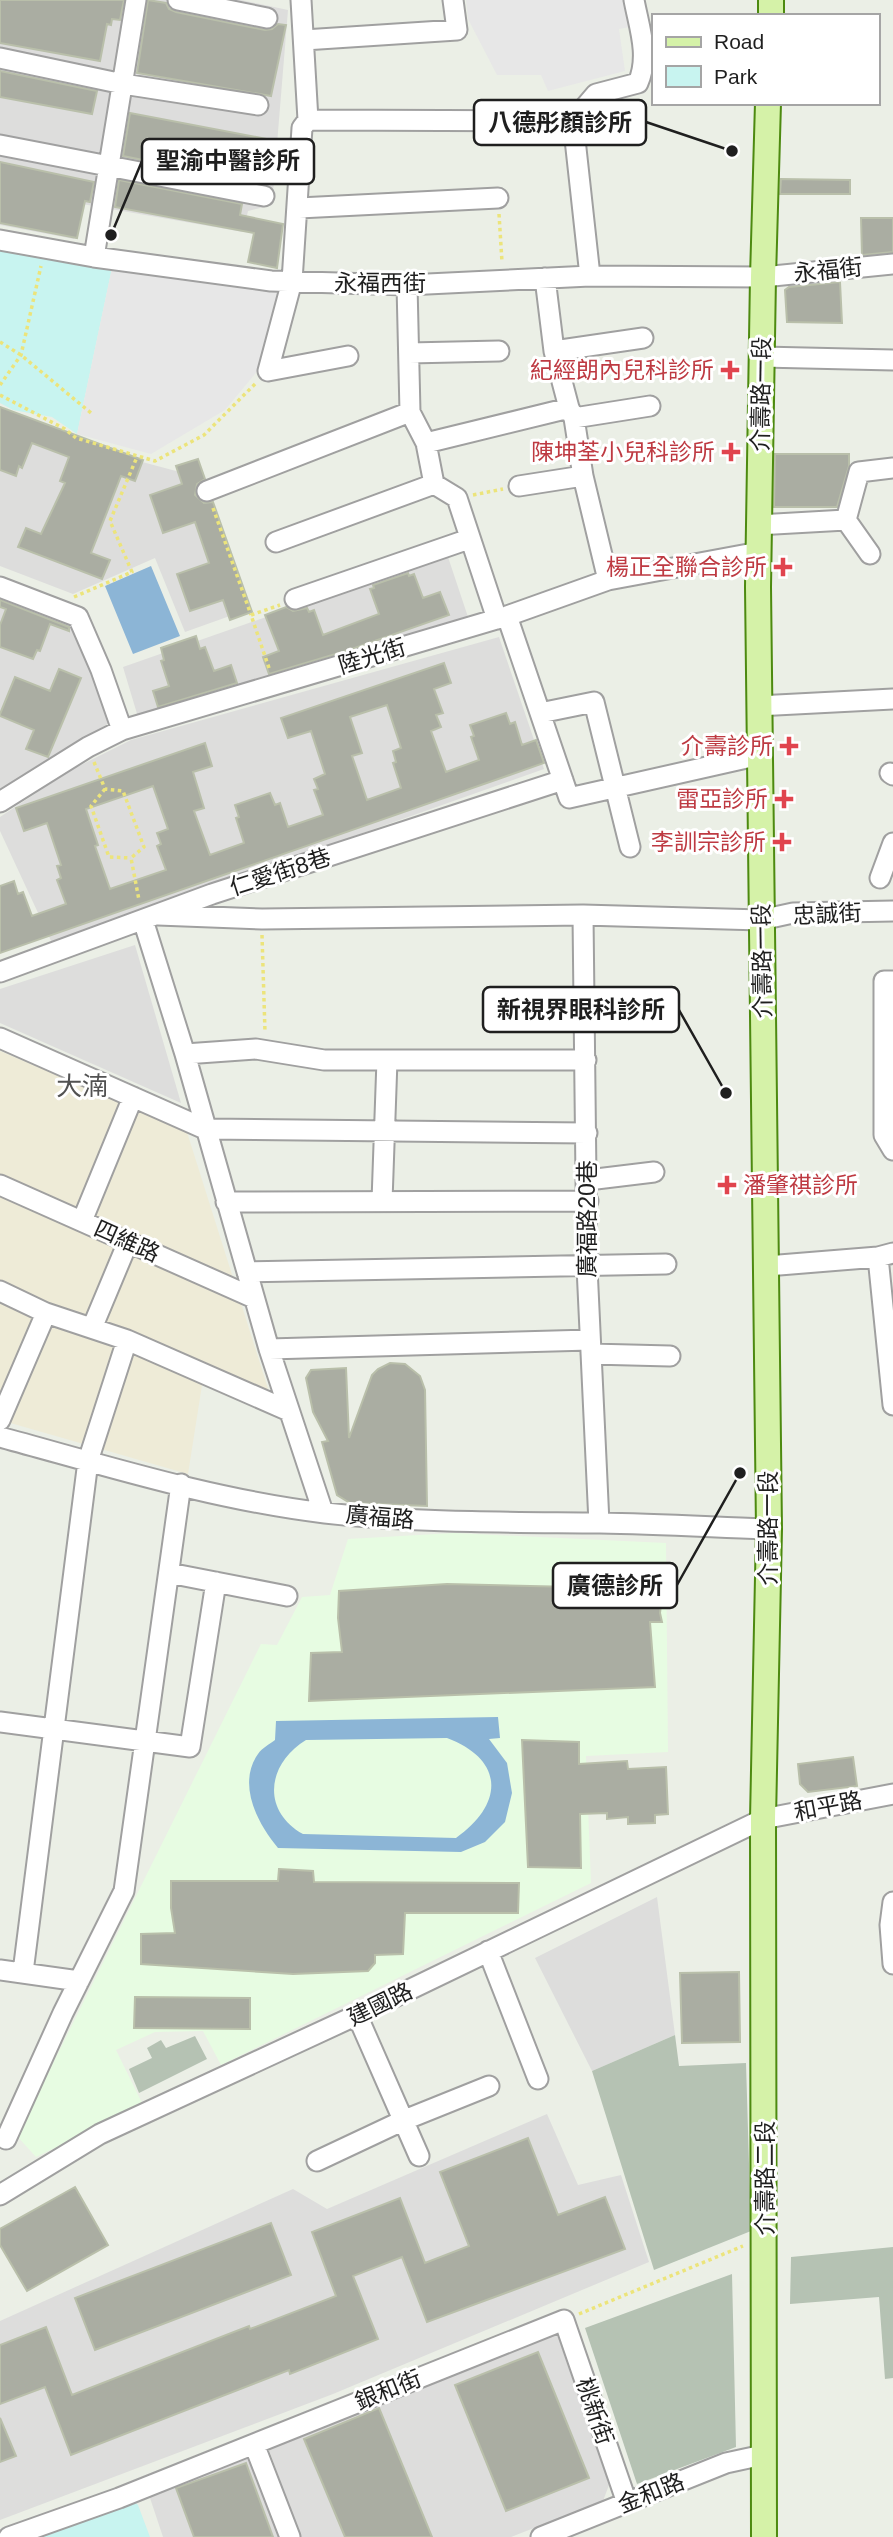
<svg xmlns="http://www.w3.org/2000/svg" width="893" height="2537" font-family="Helvetica,'Noto Sans TC',sans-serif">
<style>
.residential{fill:#dddddc}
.commercial{fill:#eeebd7}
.education{fill:#e7fce2}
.construction{fill:#b5c2b3}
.park{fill:#c8f4f0}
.pitch{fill:#8cb5d6;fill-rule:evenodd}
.parking{fill:#e7e7e7}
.building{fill:#aaada2;stroke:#b9bfaa;stroke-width:2;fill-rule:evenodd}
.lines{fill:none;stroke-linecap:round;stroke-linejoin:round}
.minor-casing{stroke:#a0a0a0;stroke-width:23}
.major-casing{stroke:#4d8a10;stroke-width:28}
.path{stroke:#ece47b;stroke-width:3.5;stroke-dasharray:3.5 3.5;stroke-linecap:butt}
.minor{stroke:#fff;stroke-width:19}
.major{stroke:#d5f2a8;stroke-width:24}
.health-dot{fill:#e0444e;stroke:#fff;stroke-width:2.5}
.labels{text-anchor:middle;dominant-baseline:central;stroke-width:6;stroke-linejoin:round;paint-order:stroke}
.street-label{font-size:23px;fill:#1f1f1f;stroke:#fff}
.health-label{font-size:23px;fill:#be3a42;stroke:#fff;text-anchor:end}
.quarter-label{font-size:26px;fill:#525252;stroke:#fff}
.leader{fill:none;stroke:#1f1f1f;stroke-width:2.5}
.callout-dot{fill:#1f1f1f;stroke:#fff;stroke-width:2.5}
.callout{fill:#fff;stroke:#1f1f1f;stroke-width:2.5}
.callout-label{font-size:24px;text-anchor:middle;font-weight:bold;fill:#1f1f1f}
</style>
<rect width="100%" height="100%" fill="#ebefe6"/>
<path class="residential" d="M0,0H241L288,10L272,205L248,211L243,232L82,204L74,239L0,225Z
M0,424L191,475L241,612L185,632L155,558L73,594L0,566Z
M447,554L469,620L138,717L123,667Z
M0,598L75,627L111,722L0,789Z
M499,637L544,769L52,943L0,831V817L71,770L131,740Z
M135,945L181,1103L0,1023V989Z
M657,1897L675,2035L592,2071L535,1958Z
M547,2114L578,2185L621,2175L649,2262L333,2394L0,2520V2321L293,2189L327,2209Z
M550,2332L558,2337L609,2485L603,2501L511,2537H301L267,2445Z
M245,2450L281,2537H163L147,2489Z"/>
<path class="commercial" d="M0,1051L186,1129L270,1395L205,1366L188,1474L0,1420Z"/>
<path class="education" d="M454,1533L666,1543L668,1752L586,1756L591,1883L221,2065L203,2031L155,2032L116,2050L143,2105L36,2157L17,2136L261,1644L277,1645L302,1597L330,1595L348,1539Z"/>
<path class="construction" d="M675,2035L679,2066L746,2063L751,2231L654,2270L592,2071Z
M195,2036L207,2059L139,2093L129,2069L152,2058L147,2048L161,2040L166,2048Z
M893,2247V2378L885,2379L879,2297L790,2304L791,2257Z
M732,2274L736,2447L637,2484L585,2328Z"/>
<path class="park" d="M0,247L112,268L77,434L52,417L13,410L0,403Z
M134,2501L138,2505L150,2537H33Z"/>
<path class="pitch" d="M151,566L180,636L133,654L105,586Z
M498,1717L500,1738L489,1739L507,1763L512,1793L505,1822L485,1842L461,1852L278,1848C257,1823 237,1784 258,1754C262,1748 270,1744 275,1740L276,1721ZM447,1738C505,1760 504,1804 456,1838L303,1834C261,1810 267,1764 306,1740Z"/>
<path class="parking" d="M466,0H626L630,27L619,29L625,71L548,91L541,75H497L468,19Z
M112,268L288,294L264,363L225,410L151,454L77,434Z"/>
<path class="building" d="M0,0H124L120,20L112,19L111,25L107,24L100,61L0,43Z
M148,0L166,3L169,9L176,12L265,30L272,29L278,24L286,25L271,96L137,73Z
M0,71L97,91L92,114L0,97Z
M130,113L272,140L264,184L123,156Z
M0,162L94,182L90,202L85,201L77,238L0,223Z
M781,179L850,180V194H780Z
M119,180L242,204L240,215L283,224L277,268L248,262L254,233L115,207Z
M861,218H893V252L862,255Z
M840,282L842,323L787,322L785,290L789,287Z
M0,407L143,460L135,481L121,476L91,553L110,560L102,579L18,547L26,528L41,534L65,483L60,481L69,457L32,443L22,468L19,466L16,476L0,470Z
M775,454H849V466L837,507H774Z
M198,459L205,479L197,484L195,495L204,503L213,502L252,612L230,620L223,600L190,611L177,574L209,563L195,522L163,533L150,495L182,484L176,466Z
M408,573L409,576L414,574L423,598L440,592L449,615L349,650L269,674L263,657L279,651L265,615L286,607L293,611L307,608L309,612L314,610L323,635L379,614L370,589L374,588L373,585Z
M0,600L69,627V631L50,624L40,651L37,650L33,659L0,647V625L6,609L0,607Z
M196,636L200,649L205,647L214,671L231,665L237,683L158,707L153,691L169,686L161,661L164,660L161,648Z
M444,663L451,683L434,689L443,713L436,715L441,727L431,731L446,772L479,760L471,737L474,736L470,725L506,713L510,724L515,722L522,745L536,740L544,763L0,953V886L14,881L18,894L23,892L32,916L66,904L57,880L61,878L57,866L61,865L47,823L24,831L16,808L205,743L212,766L193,772L204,808L194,811L210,855L244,843L236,818L239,817L235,805L270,793L275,805L280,803L288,827L323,815L314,790L318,789L314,779L325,774L311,731L288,738L281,718ZM387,705L401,748L393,751L396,762L393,763L401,788L367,800L352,756L362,753L350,717ZM153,786L168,829L157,833L161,844L157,846L166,870L110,889L95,846L98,845L86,809Z
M59,669L81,678L48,757L26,749L34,730L0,716V714L15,677L50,691Z
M390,1363L405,1364L420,1376L425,1390L427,1506L350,1503L337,1495L322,1442L328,1441L313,1412L306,1378L311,1370L346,1368L349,1438L372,1375L378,1369Z
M447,1584L663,1589L660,1613L662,1622H650L655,1687L309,1701L311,1653L342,1652L338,1618L339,1591Z
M522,1740L579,1742V1764L627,1761L628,1769L666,1767L668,1814L655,1815V1823L628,1824V1817L607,1819V1813L580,1814L581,1868L528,1867Z
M853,1757L857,1786L808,1792L800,1784L798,1764Z
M279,1869L313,1871L314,1882L519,1883L518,1913H405L403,1954L375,1955V1963L368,1971L293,1974L141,1964V1934L175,1933L171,1908V1881H278Z
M739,1972L740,2042L682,2043L680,1973Z
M135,1997L250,1998V2029L134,2028Z
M528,2138L558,2215L605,2197L625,2249L427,2322L402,2257L353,2276L378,2339L290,2374L289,2370L71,2455L45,2387L0,2404V2345L46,2327L72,2395L249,2326L250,2329L336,2296L312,2232L400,2198L425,2263L469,2246L440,2172Z
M75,2187L108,2245L27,2291L0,2245V2229Z
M271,2223L291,2275L95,2350L75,2298Z
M538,2352L589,2478L506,2511L455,2385Z
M379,2408L432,2537H345L304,2439Z
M0,2418L16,2456L0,2462Z
M246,2463L273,2537H194L176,2488Z"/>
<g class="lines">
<g class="minor-casing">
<path id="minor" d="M178,0L267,18
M301,0L308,120L302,128L292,281L268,371L348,356
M304,40L457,30L453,0
M0,58L123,84L258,105
M308,120L573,121
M573,121L596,94L638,83C650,56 639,27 634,0
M573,121L590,276
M0,145L264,196
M299,208L498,198
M0,240L94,257L271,281L407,285L590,276L763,277L893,264
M94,257L136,0
M545,278L554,351L569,408L574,418L583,476L608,580
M407,285L410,412L426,443L434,484L457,498L497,619
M554,351L643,338
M409,353L499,351
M762,357L893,360
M574,418L650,406
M426,443L569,408
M519,486L583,476
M207,491L410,412
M846,520L870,554
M759,525L846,520L859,472L893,468
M276,542L434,484
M0,587L78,617L101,670L122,730
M295,599L469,539
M507,616L569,798L760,755
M759,706L893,699
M540,713L594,702L630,847
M890,773L893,775
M0,802L88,747L122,730L507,616L608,580L759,552
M880,878L893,843
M158,915L262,919L583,915L761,920L793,913L893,911
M583,915L587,1267L599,1523
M143,920L185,1054L269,1349L323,1512
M0,972L212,894L563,780
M893,981H884V1135L893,1150
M0,1038L205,1129L587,1133
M185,1054L256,1049L324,1060H586
M588,1180L654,1172
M0,1185L254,1298
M382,1201L387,1060
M226,1202L588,1201
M82,1221L133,1097
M878,1257L893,1405
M767,1266L878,1257L893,1253
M247,1272L666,1264
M0,1291L46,1313L127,1340L289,1411
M92,1328L128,1242
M269,1349L590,1340
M591,1354L670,1356
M0,1420L46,1313
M0,1437C107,1466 215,1500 325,1513C416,1523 508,1522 600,1523C656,1524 712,1527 769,1529
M169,1573L287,1596
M0,1722L190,1747L216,1582
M893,1902L890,1925L893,1964
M488,1951L538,2079
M0,1970L79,1981
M23,1972L88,1461L127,1340
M357,2015L419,2156
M6,2139L63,2013L124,1891L181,1484
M317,2161L402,2121L489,2086
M0,2195L100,2134L357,2015L763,1819L893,1794
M254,2444L290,2537
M9,2537L119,2498L564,2320L627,2503
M541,2537L726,2463L763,2455"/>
</g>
<g class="major-casing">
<path id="major" d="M771,16V0
M764,2537L763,1819L769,1529L758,587L763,277L768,103"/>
</g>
<path class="path" d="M499,214L502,262
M0,342L21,355L91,413
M0,385L21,355L41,266
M0,395L65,429L76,438L155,461L204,435L256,383
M473,495L503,489
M213,508L251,615
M74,597L132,572L110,521L137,457
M269,668L251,615L280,605
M94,762L105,789L123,791L144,847L131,858L139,900
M105,789L91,806L109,857L131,858
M262,935L265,1032
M579,2314L743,2246"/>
<use href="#minor" class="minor"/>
<use href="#major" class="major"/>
</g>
<g class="health-dot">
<path d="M726.5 359.5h7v7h7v7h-7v7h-7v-7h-7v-7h7z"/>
<path d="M727.5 441.5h7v7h7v7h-7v7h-7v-7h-7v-7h7z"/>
<path d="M779.5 556.5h7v7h7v7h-7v7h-7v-7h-7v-7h7z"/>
<path d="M785.5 735.5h7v7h7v7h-7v7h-7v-7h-7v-7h7z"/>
<path d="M780.5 788.5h7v7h7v7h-7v7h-7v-7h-7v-7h7z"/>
<path d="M778.5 831.5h7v7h7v7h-7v7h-7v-7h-7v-7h7z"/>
<path d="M723.5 1174.5h7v7h7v7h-7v7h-7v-7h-7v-7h7z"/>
</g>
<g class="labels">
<g class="street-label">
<text transform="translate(828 270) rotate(-6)">永福街</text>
<text x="380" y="283">永福西街</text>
<text transform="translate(761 394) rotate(-89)">介壽路一段</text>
<text transform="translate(372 656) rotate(-17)">陸光街</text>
<text transform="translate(280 872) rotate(-18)">仁愛街8巷</text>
<text transform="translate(827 914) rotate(-3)">忠誠街</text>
<text transform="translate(762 961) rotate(-91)">介壽路一段</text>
<text transform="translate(587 1219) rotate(-90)">廣福路20巷</text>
<text transform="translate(127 1241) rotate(24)">四維路</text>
<text transform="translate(380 1517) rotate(5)">廣福路</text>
<text transform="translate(768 1528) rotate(-90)">介壽路一段</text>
<text transform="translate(828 1806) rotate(-11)">和平路</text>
<text transform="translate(380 2004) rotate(-26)">建國路</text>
<text transform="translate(765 2178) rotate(-90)">介壽路二段</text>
<text transform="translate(388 2390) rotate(-22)">銀和街</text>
<text transform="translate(595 2411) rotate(71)">桃新街</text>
<text transform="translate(651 2493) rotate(-22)">金和路</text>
</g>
<g class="health-label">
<text x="714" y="370">紀經朗內兒科診所</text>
<text x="715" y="452">陳坤荃小兒科診所</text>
<text x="767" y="567">楊正全聯合診所</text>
<text x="773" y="746">介壽診所</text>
<text x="768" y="799">雷亞診所</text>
<text x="766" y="842">李訓宗診所</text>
<text x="743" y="1185" text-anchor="start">潘肇祺診所</text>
</g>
<g class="quarter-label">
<text x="82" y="1086">大湳</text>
</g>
</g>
<path class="leader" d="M732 151L646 122M111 235L142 161M726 1093L679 1010M740 1473L677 1585"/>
<g class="callout-dot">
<circle cx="732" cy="151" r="7"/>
<circle cx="111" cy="235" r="7"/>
<circle cx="726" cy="1093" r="7"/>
<circle cx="740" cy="1473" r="7"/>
</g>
<g class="callout">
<rect x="474" y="100" width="172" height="45" rx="7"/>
<rect x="142" y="139" width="172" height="45" rx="7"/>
<rect x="483" y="987" width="196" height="45" rx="7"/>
<rect x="553" y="1563" width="124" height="45" rx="7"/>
</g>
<g class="callout-label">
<text x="560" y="131">八德彤顏診所</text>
<text x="228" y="169">聖渝中醫診所</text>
<text x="581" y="1018">新視界眼科診所</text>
<text x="615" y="1594">廣德診所</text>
</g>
<rect x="652" y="14" width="228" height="91" fill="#ffffff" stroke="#a5a5a5" stroke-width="2"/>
<rect x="666" y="37" width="35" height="10" fill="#d5f2a8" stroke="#a5a5a5" stroke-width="2"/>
<text x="714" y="49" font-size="21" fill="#1f1f1f">Road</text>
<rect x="666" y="66" width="35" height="21" fill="#c8f4f0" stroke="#a5a5a5" stroke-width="2"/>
<text x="714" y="84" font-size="21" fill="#1f1f1f">Park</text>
</svg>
